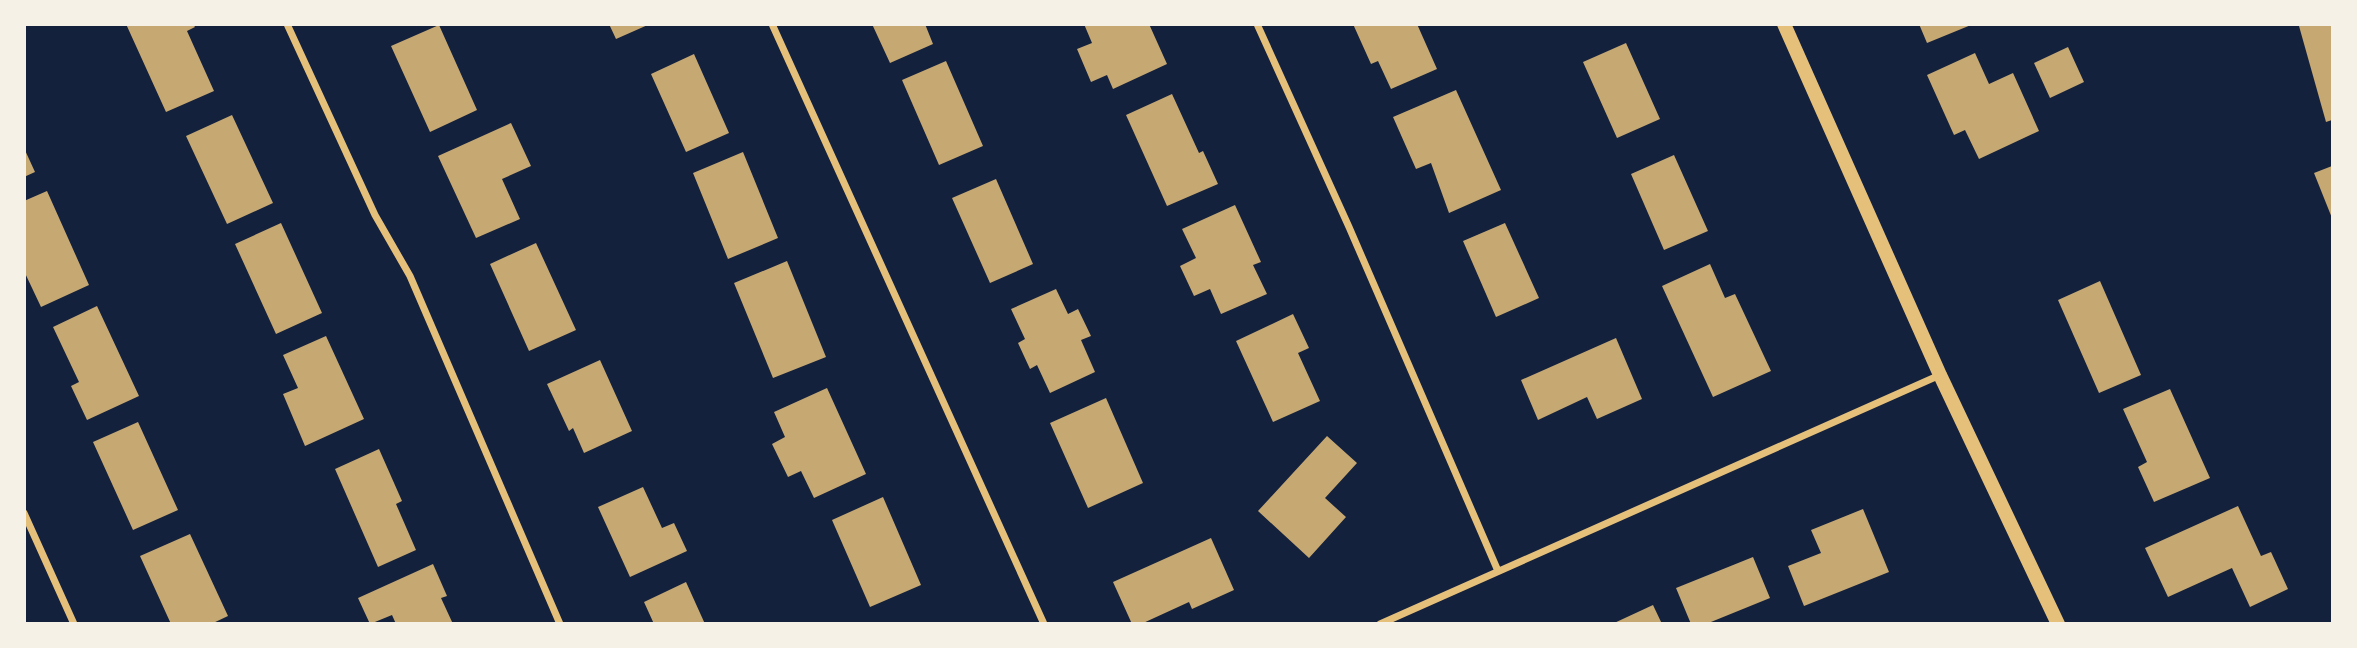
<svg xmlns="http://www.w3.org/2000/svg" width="2357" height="648" font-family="Inter,sans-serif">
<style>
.building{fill:#c6a872}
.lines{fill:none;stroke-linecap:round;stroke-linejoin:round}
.minor{stroke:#e5c07b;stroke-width:7}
.secondary{stroke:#e5c07b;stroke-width:14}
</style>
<rect width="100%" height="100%" fill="#14213d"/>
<path class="building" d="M126,24H193L195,27L187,31L214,91L166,112Z
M609,24H650L616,39Z
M872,24H925L933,44L890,63Z
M1084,24H1149L1167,64L1113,89L1107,75L1091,82L1077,49L1092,43Z
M1353,24H1417L1437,69L1391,89L1378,61L1371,64Z
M1919,24H1971V25L1927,43Z
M2303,24H2332V120L2326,122L2299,26Z
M439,25L477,110L430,132L391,46Z
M1626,43L1660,119L1617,138L1583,62Z
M2068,47L2084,82L2050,98L2034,63Z
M1975,53L1989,84L2013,73L2039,131L1979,159L1965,130L1954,135L1927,75Z
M694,54L729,133L686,152L651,74Z
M946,61L983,146L939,165L902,80Z
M1456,90L1501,190L1449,213L1431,163L1416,169L1393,117Z
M1172,94L1199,153L1203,151L1218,184L1167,206L1126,115Z
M232,115L273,203L227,224L186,136Z
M511,123L531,166L502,179L520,219L476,238L438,156Z
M24,148L35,172L24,177Z
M743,152L778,238L728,259L693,173Z
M1674,155L1708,231L1664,250L1631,174Z
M2332,166V218L2314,173Z
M996,179L1033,264L990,283L952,198Z
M47,191L89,285L41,307L24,271V201Z
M1235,205L1261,262L1253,265L1267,294L1221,314L1210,289L1194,296L1180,266L1196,258L1182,229Z
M281,223L322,313L276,334L235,244Z
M1505,223L1539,298L1496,317L1463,241Z
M536,243L576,330L529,351L490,264Z
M787,261L826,357L773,378L734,283Z
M1710,264L1725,298L1735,294L1771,371L1713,397L1662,286Z
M2100,281L2141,375L2099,393L2058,300Z
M1056,289L1068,314L1078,309L1091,336L1081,340L1095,372L1050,393L1037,365L1030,369L1018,343L1025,339L1011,309Z
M97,306L139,396L87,420L71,386L79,382L53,327Z
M1293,314L1309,348L1298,353L1320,401L1273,422L1236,341Z
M326,336L364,419L305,446L283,394L298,388L283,355Z
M1616,338L1642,399L1597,419L1587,397L1538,420L1521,380Z
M600,360L632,431L584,453L573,428L569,431L547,384Z
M827,388L866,474L814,498L801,471L788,477L772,444L785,437L774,412Z
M2170,389L2210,478L2154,502L2138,467L2147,462L2123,409Z
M1106,398L1143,483L1088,508L1050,423Z
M138,422L178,510L133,530L93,442Z
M1327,436L1357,463L1325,498L1346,517L1309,558L1258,511Z
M379,449L402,501L396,504L416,550L378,567L335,469Z
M643,487L662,528L674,523L687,551L630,577L598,507Z
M883,497L921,585L870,607L832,520Z
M2238,506L2261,556L2271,552L2288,589L2250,607L2232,568L2168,597L2145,548Z
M1863,509L1889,572L1804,606L1788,566L1821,553L1811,530Z
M190,534L228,616L211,624H171L140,556Z
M1211,538L1234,590L1192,609L1189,602L1141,624H1132L1113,582Z
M1753,557L1770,598L1706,624H1691L1676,588Z
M433,564L447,596L441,598L453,624H396L392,615L370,624L358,598Z
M686,582L705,624H654L644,602Z
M1653,605L1662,624H1612Z"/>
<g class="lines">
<path class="minor" d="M287,24L375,215L410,276L560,624
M772,24L1044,624
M1257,24L1349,227L1498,571
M24,513L74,624
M1380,624L1940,375"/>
<path class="secondary" d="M1784,24L1940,375L2058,624"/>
</g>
<rect width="2357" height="648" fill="none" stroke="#f6f1e7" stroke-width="52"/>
</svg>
